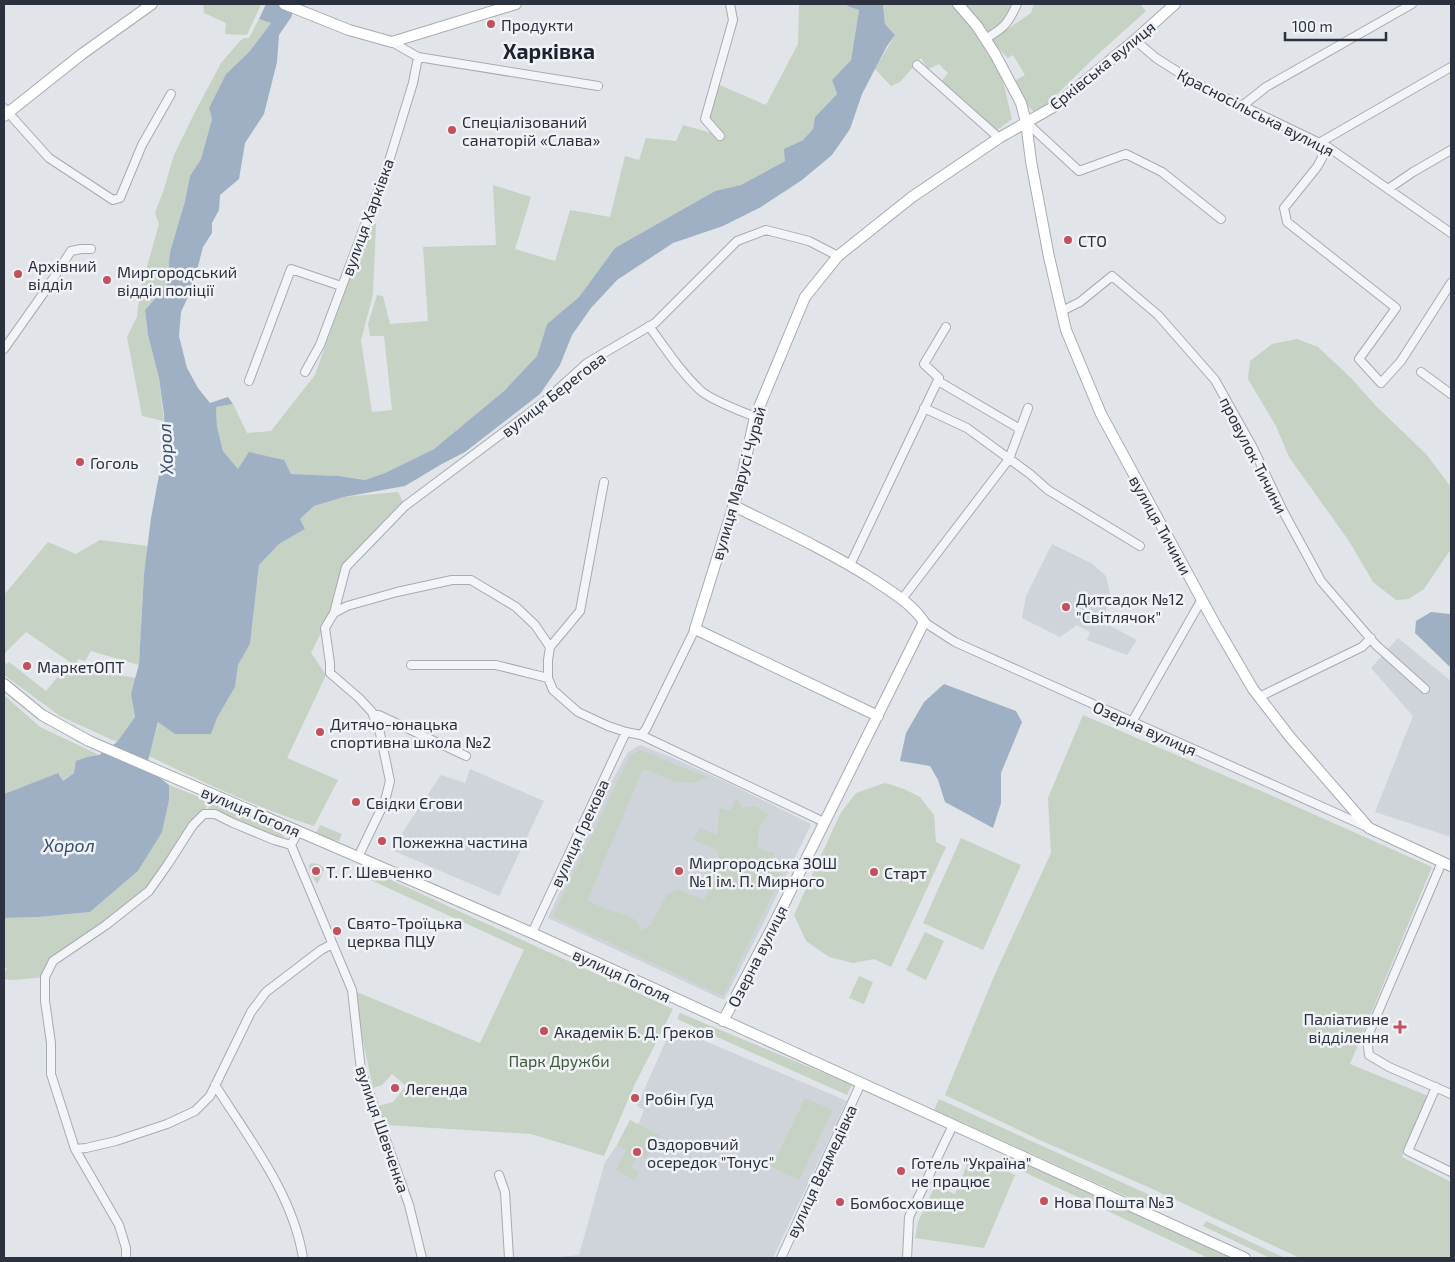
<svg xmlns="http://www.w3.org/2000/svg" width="1455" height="1262" font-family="'Exo 2',sans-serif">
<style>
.built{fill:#cfd3da}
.green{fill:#c6d2c3}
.water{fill:#9fb0c5}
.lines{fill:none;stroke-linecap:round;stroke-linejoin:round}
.street-casing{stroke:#a7abb2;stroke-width:10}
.secondary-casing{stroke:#a7abb2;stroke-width:12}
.street{stroke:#f3f4f7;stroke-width:8}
.secondary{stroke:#fff;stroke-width:10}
.poi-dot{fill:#c3505d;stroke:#f0f2f6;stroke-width:2}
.labels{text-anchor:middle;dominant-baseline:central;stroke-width:5;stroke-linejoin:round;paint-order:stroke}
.poi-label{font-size:16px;fill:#2b313f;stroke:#f0f2f6;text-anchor:start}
.street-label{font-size:16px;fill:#2b313f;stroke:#f0f2f6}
.park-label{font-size:16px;fill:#3e5939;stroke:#f0f2f6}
.water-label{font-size:18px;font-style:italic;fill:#384f6f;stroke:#f0f2f6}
.district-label{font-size:21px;font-weight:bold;fill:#1d2230;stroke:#f0f2f6}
</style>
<rect width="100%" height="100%" fill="#e1e4e8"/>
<path class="built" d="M1052,544L1091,563L1106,576L1110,595L1103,622L1137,640L1127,655L1087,640L1090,632L1077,625L1060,637L1022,618L1026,596Z
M1398,638L1451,681V837L1375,812L1413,716L1371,668Z
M640,745L673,758L726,782L811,824L764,922L724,1000L548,918L600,803L628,752Z
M470,769L544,801L499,896L394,851L400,836L441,775L465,783Z
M672,1027L847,1101L773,1258L741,1257L740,1258H549L579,1255L605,1162L617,1145L630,1120L637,1124L639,1123L644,1110L637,1106Z"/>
<path class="green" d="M203,4H261L247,35L225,34L226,23L204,13Z
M799,4H848L847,6L859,10L851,60L832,80L837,94L815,117L813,129L803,140L792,145L785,161L741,185L715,191L615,248L579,297L547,324L537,356L504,391L434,449L385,473L365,480L339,476L291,474L283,460L270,457L238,469L223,451L217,427L216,407L233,404L247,433L271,431L315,375L369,222L376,224L373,294L361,341L372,412L392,410L384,336H370L368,324L377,295L383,296L390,324L428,321L423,247L496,245L493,185L531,197L515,249L555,261L570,210L610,217L625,156L639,160L646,138L676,141L683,125L719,135L705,119L715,83L766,105L798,44Z
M883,4H957L982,42L1002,77L1012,119L996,131L967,103L941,82L948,73L939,64L928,69L921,58L900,82L891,86L875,69L895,35L885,24Z
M963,4H1013C1006,20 1002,26 986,33Z
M1034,4H1140L1146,11L1096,56L1048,103L1034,112L1028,106L1016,80L1025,75L1013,55L1008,58L996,46L992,39L1005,31L1031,13Z
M259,19L271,23L249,52L226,74L209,108L212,119L201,159L190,176L185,201L170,252L167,285L145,310L148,335L159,378L164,421L142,416L127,337L137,317L140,291L159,224L155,213L164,189L174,155L195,112L221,63L240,41L244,38H249Z
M1297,339L1318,347L1351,378L1376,406L1426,454L1451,487V549L1424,589L1409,599L1396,600L1373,582L1349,541L1289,457L1276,426L1248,379L1250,361L1272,344Z
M398,492L405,506L346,567L333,608L311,653L326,675L287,758L338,780L314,826C257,808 203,782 149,756L159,721L211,734L217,718L235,687L238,665L250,644L259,565L279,544L305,529L300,519L314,506L344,497Z
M100,540L148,546L144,574L139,665L91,651L85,661L78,659L77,663L117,675L136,678L131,694L135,717L117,742L60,716L4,675V661L7,664L9,662L46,691L70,662L26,632L5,653L4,652V595L48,542L76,554Z
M4,695L40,727L99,755L87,757L75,772L62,781L58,773L4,794Z
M1083,715L1277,798L1432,867L1350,1064L1428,1096L1402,1157L1451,1182V1258H1300L1146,1186L1042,1141L945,1095L995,974L1051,853L1048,798Z
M640,750L709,778L690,783L674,781L643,769L587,901L634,919L642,931L651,925L667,894L679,890L704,900L709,890L702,883L710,869L722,868L717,850L693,840L700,828L717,835L720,808L731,811L736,797L742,808L756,806L768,815L759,828L757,848L774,853L770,868L782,874L723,996L553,916L630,756Z
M885,783L904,789L920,797L934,815L936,842L946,847L891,967L874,959L853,963L829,957L806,941L794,915L840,814L856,793Z
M169,785L209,801L204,814L149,891L53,961L45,977L13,980L4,979V974L7,968L4,967V918L39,917L90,912L138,871L162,831L169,800Z
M211,801L279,832L284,836L283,839L272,836L208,810Z
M320,825L342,834L339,841L333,840L316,833Z
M961,838L1021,865L983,950L923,923Z
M311,863L318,864L325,868L317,884L310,872L309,866Z
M367,869L673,1009L634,1086L604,1156L531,1134L386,1125L379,1106L393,1102L406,1086L392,1074L382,1085L373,1088L352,990L480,1043L524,950L364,877Z
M925,932L944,941L926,980L906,970Z
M859,976L873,982L864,1004L849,998Z
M680,1013L852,1085L847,1095L677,1019Z
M805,1098L833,1110L799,1180L772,1167Z
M939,1099L1154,1197L1150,1207L934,1110Z
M630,1120L659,1135L646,1159L638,1155L631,1168L639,1172L635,1180L616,1170L626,1150L617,1145Z
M971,1155L1015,1175L984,1248L915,1238L918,1222L935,1186L955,1194Z
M1009,1157L1232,1258H1208L1005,1163Z
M1206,1221L1285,1258H1270L1203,1226Z"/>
<path class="water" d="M266,4H293L292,16L279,35L277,62L264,114L245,143L239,179L220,195L219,210L212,223V233L203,247L193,286L181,312L179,336L187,368L198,388L210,403L228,397L233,404L216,407L217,427L223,451L238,469L249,452L284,460L291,474L339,476L365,480L385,473L434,449L504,391L537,356L547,324L579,297L615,248L715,191L741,185L785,161L784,149L803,140L813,129L815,117L837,94L832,80L851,60L859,10L847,6L848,4H883L885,24L895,35L887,46L862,94L850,129L832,155L802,180L761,207L723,226L673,243L617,280L591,308L572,335L560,365L540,394L465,452L440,465L405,486L344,497L314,506L300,519L305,529L279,544L259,565L250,644L238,665L235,687L217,718L211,734H175L158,722L148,761L155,774L169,785V800L162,832L138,871L90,912L39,917L4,918V794L58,773L63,781L74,773L76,761L87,757L99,755L117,742L135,717L131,694L139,664L144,574L151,518L165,443L164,414L159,378L148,335L145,310L167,285L170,252L185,201L190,176L201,159L212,119L209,108L226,74L249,52L271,23L259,19Z
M1431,612L1450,614L1451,612V668L1415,633L1416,621Z
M944,684L1016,711L1022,722L1001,773V803L993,828L945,802L938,780L930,766L900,761L906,733L924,702Z"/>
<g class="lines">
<g class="street-casing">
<path id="street" d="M985,39C1004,28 1008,24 1017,4
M1135,40L1156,58L1197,84L1328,147L1451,233
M392,42L418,57L598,86
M917,65L999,138
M1242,106L1266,87L1412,4
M4,108L49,158L113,200L120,198L142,145L171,94
M1026,122L1079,171L1126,154L1162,172L1221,219
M720,136L705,119L733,20L730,4
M1319,143L1451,67
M1328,147L1317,167L1284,208L1287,222L1396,308L1359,359L1381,383L1401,361L1451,283
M1388,189L1413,172L1451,150
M1062,311L1080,302L1112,276L1158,315L1215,380L1253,448L1283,511L1321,581L1376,645L1425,689
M649,326C665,348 680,371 700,390C710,400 741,411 755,417
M4,349L45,291L71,251L81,249H91
M305,372L320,345L389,161L413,83L418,57
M1421,372L1451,394
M249,381L291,269L341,286
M938,381L1020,429
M924,408L967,428L1030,474L1048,490L1140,546
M850,565L939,378L924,364L946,327
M902,599L1009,459L1028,408
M334,613L346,567L405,506L544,402L587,363L655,323L737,241L766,230L809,241L838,256
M924,622L955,642L1367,827
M550,647L580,611L604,482
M411,665H496L548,678
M1259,697L1362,647L1371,638
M373,715H379L466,756
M1132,722L1202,599
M641,735L646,729L695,629
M298,832L291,845L352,990L361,1070L409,1205L422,1258
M358,857L385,801L390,781L380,733L372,712L359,698L330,673V663L325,628L334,613L347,606L397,592L452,580H471L516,607L535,625L550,647L548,660V678L553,690L578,712L608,726L626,732L641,735L824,822
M1442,862L1367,1038L1369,1055L1389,1067L1451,1094
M532,933L626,732
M215,1085C249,1139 293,1194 303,1258
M1436,1087L1408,1151L1451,1172
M75,1149L86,1148L116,1141L167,1124L195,1111L210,1096L251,1012L266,992L321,950L332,944
M499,1175L505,1192L509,1258
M126,1258V1248L119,1225L75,1149L51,1074V1043L45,1001V977L53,961L106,925L149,891L168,864L193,825L204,814H215L233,823L274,840L291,845
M781,1258L861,1083
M907,1258L909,1217L953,1125"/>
</g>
<g class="secondary-casing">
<path id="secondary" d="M284,4L349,30L392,42L516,4
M958,4L977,26L995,54L1021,103L1026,122L1031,161L1049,257L1066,330L1101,414L1215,624L1253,689L1290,737L1369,828L1451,866
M4,116L82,54L152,4
M4,684L42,715L89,741L358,857L532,933L1245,1258
M878,716L695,629L740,485L755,417L805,297L838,256L912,197L999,138L1055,106L1135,40L1175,4
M723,1021L772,928L924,622C911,603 893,593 874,580C830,552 781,529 734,506"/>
</g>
<use href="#street" class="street"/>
<use href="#secondary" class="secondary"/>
</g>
<g class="poi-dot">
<circle cx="491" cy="24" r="5"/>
<circle cx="452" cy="130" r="5"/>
<circle cx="1068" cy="240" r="5"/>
<circle cx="18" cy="274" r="5"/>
<circle cx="107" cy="280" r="5"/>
<circle cx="80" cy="462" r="5"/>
<circle cx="1066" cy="607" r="5"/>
<circle cx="27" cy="666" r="5"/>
<circle cx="320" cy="732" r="5"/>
<circle cx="356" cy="802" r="5"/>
<circle cx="382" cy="841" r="5"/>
<circle cx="316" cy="871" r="5"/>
<circle cx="679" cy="871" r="5"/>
<circle cx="874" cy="872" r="5"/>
<circle cx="337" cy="931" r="5"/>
<path d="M1397.5 1019.5h5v5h5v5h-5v5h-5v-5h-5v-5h5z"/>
<circle cx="544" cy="1031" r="5"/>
<circle cx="395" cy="1088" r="5"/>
<circle cx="635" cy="1098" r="5"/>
<circle cx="637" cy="1152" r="5"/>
<circle cx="901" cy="1171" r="5"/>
<circle cx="1044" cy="1201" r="5"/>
<circle cx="840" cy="1202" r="5"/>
</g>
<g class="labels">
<g class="poi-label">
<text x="501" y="24">Продукти</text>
<text x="462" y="121">Спеціалізований<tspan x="462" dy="18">санаторій «Слава»</tspan></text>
<text x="1078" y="240">СТО</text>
<text x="28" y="265">Архівний<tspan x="28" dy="18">відділ</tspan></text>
<text x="117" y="271">Миргородський<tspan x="117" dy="18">відділ поліції</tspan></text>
<text x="90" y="462">Гоголь</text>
<text x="1076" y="598">Дитсадок №12<tspan x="1076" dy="18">"Світлячок"</tspan></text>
<text x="37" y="666">МаркетОПТ</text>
<text x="330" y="723">Дитячо-юнацька<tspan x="330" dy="18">спортивна школа №2</tspan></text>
<text x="366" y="802">Свідки Єгови</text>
<text x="392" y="841">Пожежна частина</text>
<text x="689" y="862">Миргородська ЗОШ<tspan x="689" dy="18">№1 ім. П. Мирного</tspan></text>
<text x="326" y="871">Т. Г. Шевченко</text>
<text x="884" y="872">Старт</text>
<text x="347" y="922">Свято-Троїцька<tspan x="347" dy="18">церква ПЦУ</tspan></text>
<text x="1389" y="1018" text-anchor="end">Паліативне<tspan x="1389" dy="18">відділення</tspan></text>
<text x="554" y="1031">Академік Б. Д. Греков</text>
<text x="405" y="1088">Легенда</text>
<text x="645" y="1098">Робін Гуд</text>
<text x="647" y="1143">Оздоровчий<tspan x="647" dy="18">осередок "Тонус"</tspan></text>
<text x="911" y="1162">Готель "Україна"<tspan x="911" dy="18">не працює</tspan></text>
<text x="1054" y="1201">Нова Пошта №3</text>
<text x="850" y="1202">Бомбосховище</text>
</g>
<g class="street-label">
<text transform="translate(1102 65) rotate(-39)">Єрківська вулиця</text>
<text transform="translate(1256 112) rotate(27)">Красносільська вулиця</text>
<text transform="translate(367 217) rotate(-70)">вулиця Харківка</text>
<text transform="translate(553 394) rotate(-38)">вулиця Берегова</text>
<text transform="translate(1254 455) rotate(63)">провулок Тичини</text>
<text transform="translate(738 483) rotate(-74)">вулиця Марусі Чурай</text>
<text transform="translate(1161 525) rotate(61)">вулиця Тичини</text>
<text transform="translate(1145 728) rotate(24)">Озерна вулиця</text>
<text transform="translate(251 811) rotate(23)">вулиця Гоголя</text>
<text transform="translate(579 833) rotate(-65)">вулиця Грекова</text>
<text transform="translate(757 956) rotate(-63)">Озерна вулиця</text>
<text transform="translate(622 975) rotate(25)">вулиця Гоголя</text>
<text transform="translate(383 1129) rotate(71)">вулиця Шевченка</text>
<text transform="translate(821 1171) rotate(-65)">вулиця Ведмедівка</text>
</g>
<g class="park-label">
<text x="559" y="1060">Парк Дружби</text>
</g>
<g class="water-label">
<text transform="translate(165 449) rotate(-93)">Хорол</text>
<text x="69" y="845">Хорол</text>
</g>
<g class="district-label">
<text x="549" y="50">Харківка</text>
</g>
</g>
<rect width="1455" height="1262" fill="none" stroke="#2b313f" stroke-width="10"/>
<path d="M1285 32v8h101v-8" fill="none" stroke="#2b313f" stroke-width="2.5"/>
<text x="1292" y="32" font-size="15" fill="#2b313f" stroke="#f0f2f6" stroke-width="4" paint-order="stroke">100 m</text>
</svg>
